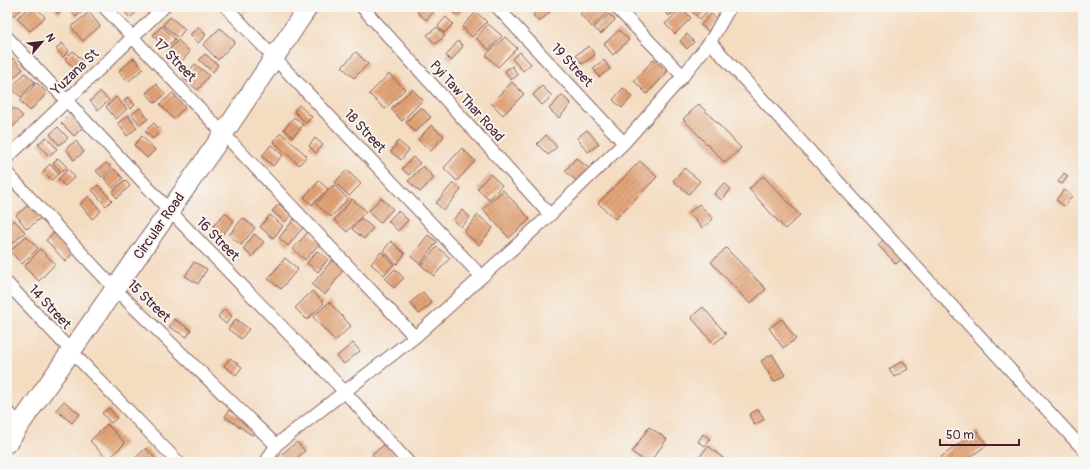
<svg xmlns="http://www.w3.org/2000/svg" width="1090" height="469" font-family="Pangolin,sans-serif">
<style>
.building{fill:url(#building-hatch)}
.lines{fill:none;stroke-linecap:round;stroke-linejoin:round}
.street-casing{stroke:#866160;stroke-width:14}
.primary-casing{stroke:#866160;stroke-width:21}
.street{stroke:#fff;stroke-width:12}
.primary{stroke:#fff;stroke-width:19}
.labels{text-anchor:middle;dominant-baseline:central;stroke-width:4;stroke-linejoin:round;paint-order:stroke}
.street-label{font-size:14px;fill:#4a1f2b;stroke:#f6f6f2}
</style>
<defs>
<pattern id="building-hatch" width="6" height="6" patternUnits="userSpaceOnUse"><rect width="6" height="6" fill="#e2a376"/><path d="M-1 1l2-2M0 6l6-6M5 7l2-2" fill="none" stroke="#b98461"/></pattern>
</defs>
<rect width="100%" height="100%" fill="#f6f6f2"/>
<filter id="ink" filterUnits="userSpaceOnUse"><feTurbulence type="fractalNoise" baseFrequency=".025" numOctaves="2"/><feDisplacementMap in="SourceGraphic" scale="8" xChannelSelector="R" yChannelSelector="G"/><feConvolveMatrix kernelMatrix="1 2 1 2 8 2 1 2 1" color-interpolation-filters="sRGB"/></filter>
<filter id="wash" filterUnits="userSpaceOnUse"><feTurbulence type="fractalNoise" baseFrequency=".012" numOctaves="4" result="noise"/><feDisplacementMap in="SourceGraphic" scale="16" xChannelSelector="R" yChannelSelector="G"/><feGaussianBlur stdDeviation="0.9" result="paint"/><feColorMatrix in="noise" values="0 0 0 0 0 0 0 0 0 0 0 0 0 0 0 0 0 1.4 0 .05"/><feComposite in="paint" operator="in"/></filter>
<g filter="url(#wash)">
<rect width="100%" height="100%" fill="#f4dcc1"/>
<g id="blocks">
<path class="building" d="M7,7H24L14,16Z
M29,7H36L45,17L30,31L17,18Z
M53,7H66L58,14Z
M70,7H85L86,8L76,17L69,8Z
M121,7H142L130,18Z
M240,7H249L245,12Z
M421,7H430L434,11L426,20L417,12Z
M446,7H465L457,16Z
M542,7H546L550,12L539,22L533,15Z
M587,7H604L608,12L592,27L580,14Z
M660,7H678L669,16Z
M697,7H705L708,10L700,19L692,12Z
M682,8L691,18L675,34L665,24Z
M89,12L100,26L83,41L71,27Z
M476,12L487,22L472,37L462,27Z
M609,14L615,20L601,34L594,28Z
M711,14L718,20L708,31L701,25Z
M170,17L185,29L178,38L163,25Z
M446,17L453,24L444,33L438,26Z
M488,24L502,36L489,50L476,38Z
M162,26L175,39L166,48L153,35Z
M198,27L206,35L198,43L190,35Z
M437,27L445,36L435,44L427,35Z
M220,28L235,42L218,60L203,45Z
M619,30L629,40L613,55L604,44Z
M687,34L694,42L687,49L680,41Z
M505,37L517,48L498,67L486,55Z
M178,40L190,52L180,63L168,51Z
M458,41L463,46L451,61L446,56Z
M62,43L69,51L63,57L56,49Z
M589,46L595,55L582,64L576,55Z
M73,51L83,61L75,69L65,59Z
M356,52L368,64L354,78L342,67Z
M520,52L531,64L523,71L512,59Z
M205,54L218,65L213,72L199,60Z
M13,58L23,69L7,84V64Z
M134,58L143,69L128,82L119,71Z
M654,59L667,72L647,94L634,81Z
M604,60L610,69L599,77L593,68Z
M195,64L209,75L198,90L183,78Z
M512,66L518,75L511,80L505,71Z
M25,73L35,82L21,97L11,88Z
M389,74L405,89L385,109L369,94Z
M512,82L524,94L503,115L491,103Z
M37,83L47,93L30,111L20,101Z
M156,84L165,94L155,103L146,93Z
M542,86L552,96L542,105L533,95Z
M623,88L632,97L622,108L613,100Z
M412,89L423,100L402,121L391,109Z
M100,92L109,100L98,110L90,101Z
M173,93L185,108L173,119L160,104Z
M562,95L571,104L559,118L549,109Z
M116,97L127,109L116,119L106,107Z
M128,97L135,105L131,109L124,101Z
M7,100L12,106L7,110Z
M699,104L741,148L725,163L683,119Z
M299,105L312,117L306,123L294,111Z
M421,107L431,117L415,132L406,122Z
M14,108L23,116L13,127L7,121V115Z
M140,108L148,119L140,125L132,114Z
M70,114L83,127L74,136L61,123Z
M128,115L137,128L127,136L118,123Z
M294,117L303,125L293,137L284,129Z
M154,123L161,131L153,139L145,131Z
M431,125L444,136L431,151L418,140Z
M58,127L68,138L59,145L50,134Z
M587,130L599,144L588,152L577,138Z
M281,133L307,156L299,165L273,141Z
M546,135L557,147L548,155L537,144Z
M142,136L155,150L147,158L134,145Z
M46,137L57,149L49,156L38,144Z
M315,138L323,145L316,153L309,146Z
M76,141L84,152L74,160L66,148Z
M398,141L409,150L401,160L391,152Z
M271,145L283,155L273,166L262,156Z
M462,148L475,161L457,181L444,168Z
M413,157L420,163L409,175L402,169Z
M58,158L67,167L61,172L53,163Z
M576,158L590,169L579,183L565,171Z
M640,161L657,177L615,219L598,203Z
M106,163L112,168L102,177L96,171Z
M50,164L59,173L52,180L43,171Z
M423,166L434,178L420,192L408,181Z
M684,168L700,181L689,194L673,181Z
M68,169L75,177L65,186L58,179Z
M114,169L123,178L113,188L104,178Z
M347,170L361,184L349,196L335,182Z
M1064,173L1068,176L1062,184L1058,182Z
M490,174L502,185L489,200L477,189Z
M763,176L800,215L785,229L749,189Z
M125,180L130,186L117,198L112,192Z
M319,181L328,189L312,205L304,197Z
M453,183L461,190L444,210L436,203Z
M724,183L731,189L722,200L714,194Z
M98,185L112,200L106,206L92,190Z
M334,185L348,199L331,217L316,204Z
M7,188L11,194L7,197Z
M503,190L530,219L509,238L483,209Z
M1064,190L1072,196L1064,206L1056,200Z
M89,196L101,211L92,219L80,204Z
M381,198L393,209L380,223L368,212Z
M352,199L366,211L347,232L334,220Z
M32,202L43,216L27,229L16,215Z
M279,204L291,215L285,222L272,211Z
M699,204L713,219L702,228L689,213Z
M462,210L470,217L461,227L453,220Z
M398,211L408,220L398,231L388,221Z
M225,213L234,221L222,235L213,226Z
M270,215L283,226L273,238L260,227Z
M478,215L493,228L479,245L464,232Z
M243,218L255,228L241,245L229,235Z
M361,218L373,228L364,239L352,229Z
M294,219L304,226L288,246L279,238Z
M14,220L25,232L10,246L7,243V226Z
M57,230L76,251L65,261L46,240Z
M308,232L320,243L305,260L293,249Z
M254,234L264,242L252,257L243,249Z
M428,235L437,242L420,264L411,257Z
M26,236L38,248L22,264L10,251Z
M886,237L905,256L896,264L878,245Z
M391,241L405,254L397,264L383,251Z
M437,247L450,258L434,276L421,265Z
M726,248L766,289L750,304L711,262Z
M40,249L55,264L39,281L24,267Z
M317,251L328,259L318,272L307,263Z
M381,252L394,264L384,275L371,264Z
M285,258L298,269L281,289L268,279Z
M332,260L344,269L325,295L312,285Z
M194,262L207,269L198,284L185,276Z
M395,269L404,278L394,288L385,279Z
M312,291L324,303L307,320L295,308Z
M423,292L432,303L419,314L410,303Z
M329,302L351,326L335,341L313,317Z
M703,307L726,334L714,344L691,317Z
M224,309L232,316L226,324L218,317Z
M174,319L191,330L187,337L169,327Z
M236,319L249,329L241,339L228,329Z
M782,319L796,339L783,348L769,328Z
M7,320L11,326L7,329Z
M353,343L360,351L344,364L337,356Z
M772,354L785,375L774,382L761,361Z
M230,358L242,367L236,375L224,366Z
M903,361L908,369L894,377L889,369Z
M64,401L80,414L72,423L56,410Z
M109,408L117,418L111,423L102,413Z
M758,409L764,419L755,425L749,415Z
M229,410L257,428L252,435L225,417Z
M107,424L125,443L108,460L90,441Z
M649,427L667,439L650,462H646L632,452Z
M977,431L987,445L963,462H945L941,457Z
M703,434L710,439L705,446L698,442Z
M297,442L305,451L292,462H275L274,460Z
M387,443L399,462H377L372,454Z
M708,446L728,462H696Z
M146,448L155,458L150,462H131Z"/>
</g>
</g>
<g filter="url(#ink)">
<use href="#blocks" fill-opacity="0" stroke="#866160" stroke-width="1"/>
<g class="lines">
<g class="street-casing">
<path id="street" d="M104,7L415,337
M226,7L482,277
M362,7L550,215
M497,7L624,143
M616,7L683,76
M7,37L170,211L345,392L408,462
M710,42L1083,449
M7,158L164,7
M7,173L115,289L276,445
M7,283L72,352L178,462
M7,411L20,424
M266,462L276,445L415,337L550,215L624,143L683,76L710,42L730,7"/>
</g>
<g class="primary-casing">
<path id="primary" d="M7,443L224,133L308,7"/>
</g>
<use href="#street" class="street"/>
<use href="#primary" class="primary"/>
</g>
</g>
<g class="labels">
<g class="street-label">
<text transform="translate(175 60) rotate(46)">17 Street</text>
<text transform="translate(572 65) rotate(47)">19 Street</text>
<text transform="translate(75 72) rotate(-44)">Yuzana St</text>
<text transform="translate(467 101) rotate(48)">Pyi Taw Thar Road</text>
<text transform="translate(365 131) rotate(47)">18 Street</text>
<text transform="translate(159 226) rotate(-55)">Circular Road</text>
<text transform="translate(218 239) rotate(46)">16 Street</text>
<text transform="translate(149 301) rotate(44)">15 Street</text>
<text transform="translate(50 307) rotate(47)">14 Street</text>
</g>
</g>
<rect width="1090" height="469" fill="none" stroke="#f6f6f2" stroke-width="24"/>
<g transform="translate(42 42) rotate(62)" stroke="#f6f6f2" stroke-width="3" paint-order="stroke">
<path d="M0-3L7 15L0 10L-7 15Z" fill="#4a1f2b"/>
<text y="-6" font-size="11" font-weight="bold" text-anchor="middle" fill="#4a1f2b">N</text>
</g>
<path d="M940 439v6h79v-6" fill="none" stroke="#4a1f2b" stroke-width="2"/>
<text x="946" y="439" font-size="12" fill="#4a1f2b" stroke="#f6f6f2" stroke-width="3" paint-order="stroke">50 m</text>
</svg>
